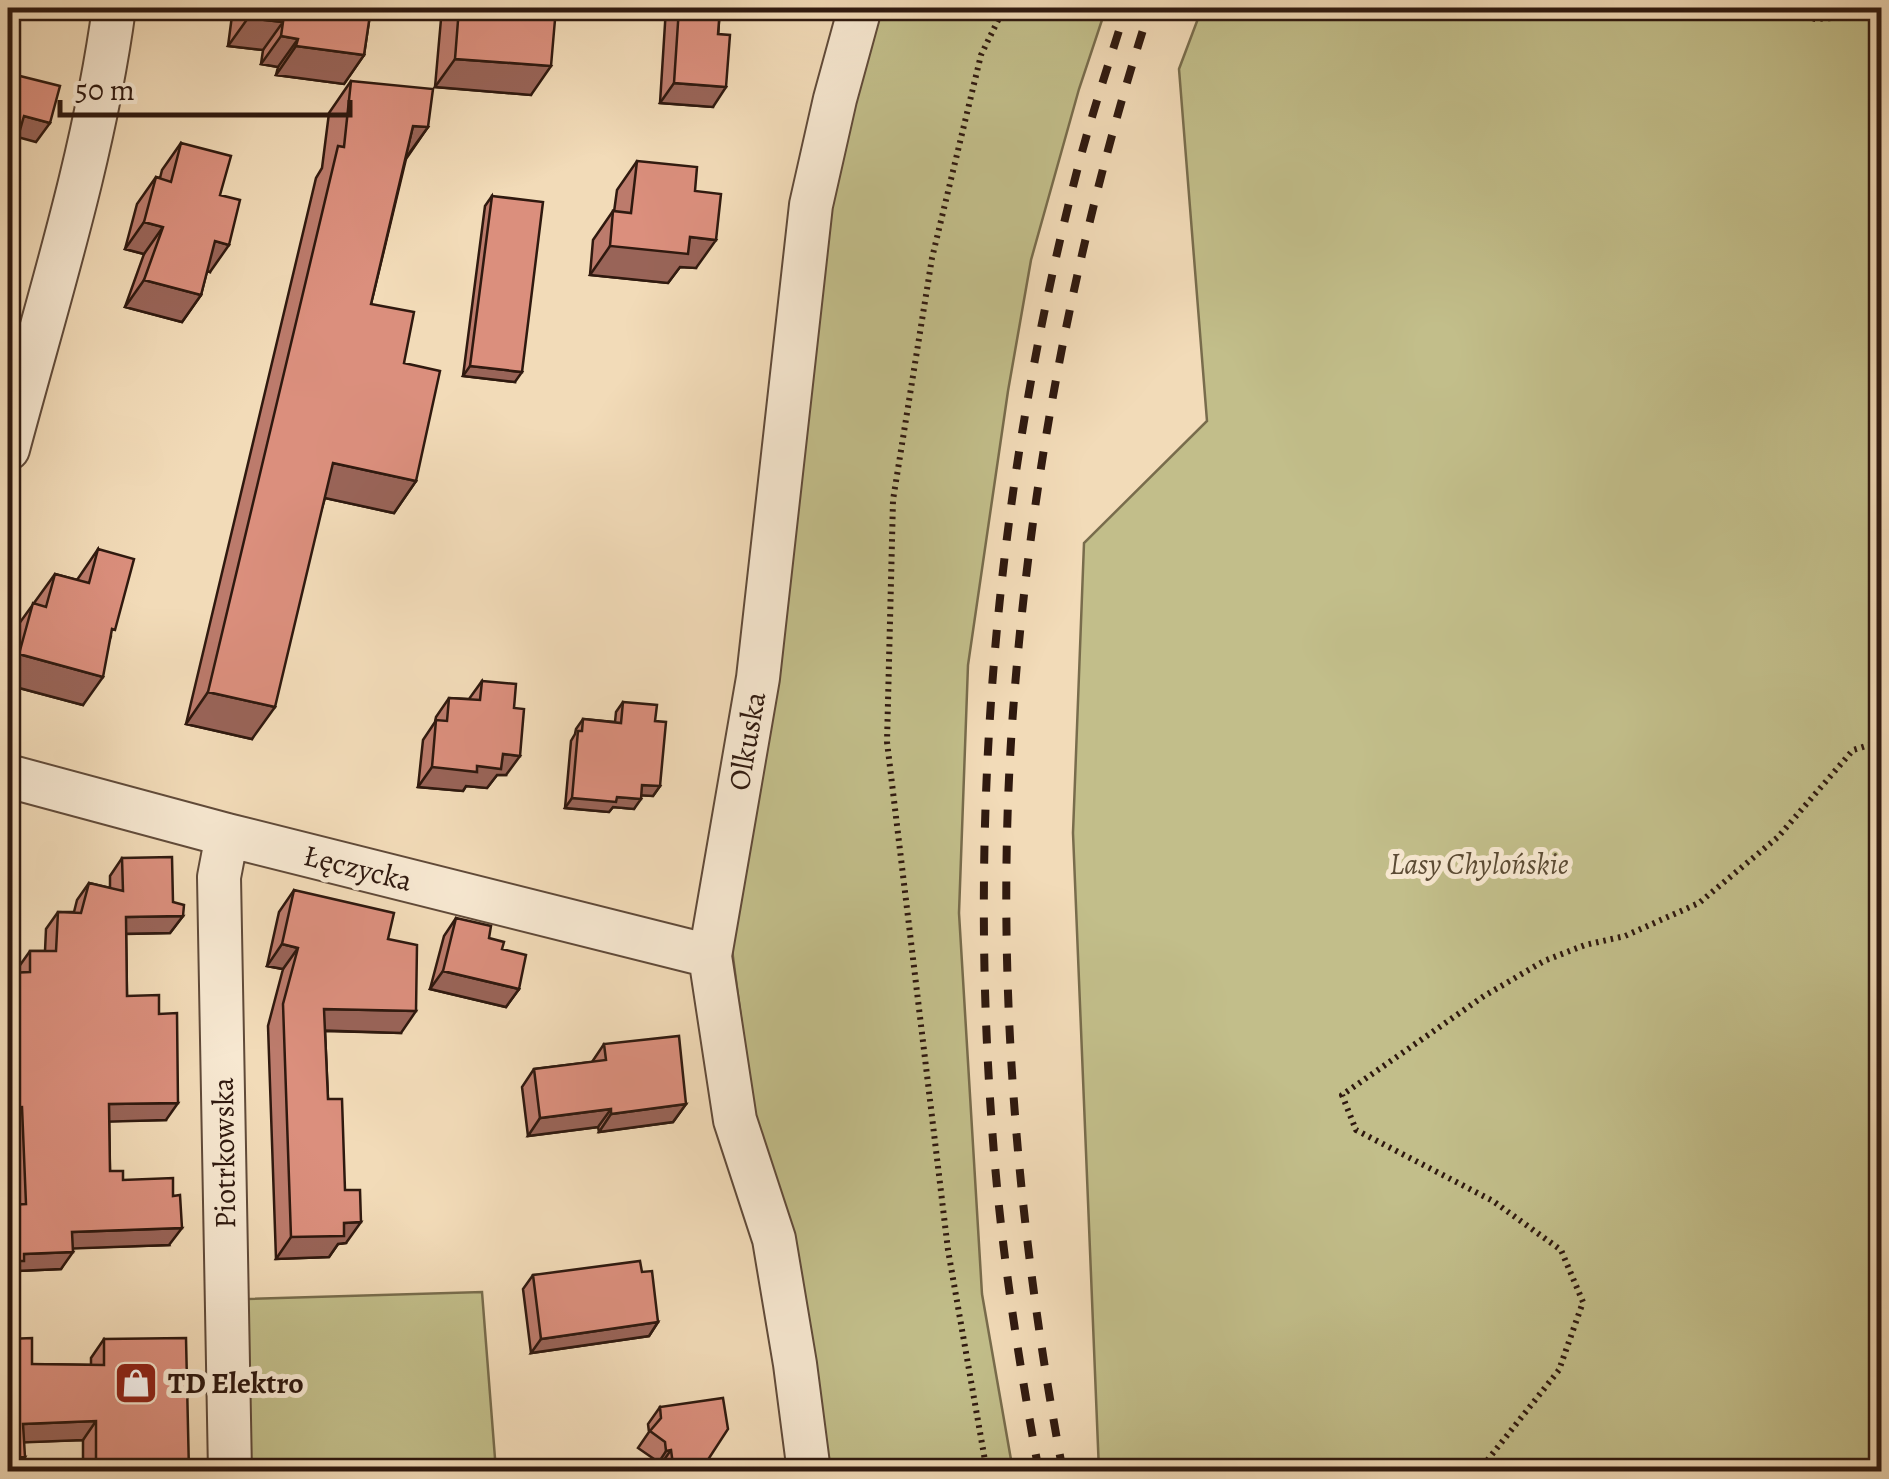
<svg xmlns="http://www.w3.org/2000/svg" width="1889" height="1479" font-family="Alegreya,serif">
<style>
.green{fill:#c2be8a;stroke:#786c4c;stroke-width:2.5}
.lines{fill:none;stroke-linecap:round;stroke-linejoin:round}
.minor-casing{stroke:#604a39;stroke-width:46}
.path{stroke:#2f190f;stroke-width:6;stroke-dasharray:2.5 5;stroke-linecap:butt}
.minor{stroke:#f7e8d1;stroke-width:42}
.rail{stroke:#2f190f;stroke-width:8;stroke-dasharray:18 18;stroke-linecap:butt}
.wall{fill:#bc7b6c;stroke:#2f190f;stroke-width:2.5}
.shaded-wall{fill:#996458;stroke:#2f190f;stroke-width:2.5}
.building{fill:#db8f7d;stroke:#2f190f;stroke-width:2.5}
.labels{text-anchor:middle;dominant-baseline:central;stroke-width:10;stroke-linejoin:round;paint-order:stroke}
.street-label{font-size:30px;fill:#2f190f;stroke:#f7e8d1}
.park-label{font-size:30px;font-style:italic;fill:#5b4b34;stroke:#f7e8d1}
.poi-label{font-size:30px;font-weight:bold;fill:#2f190f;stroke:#f7e8d1;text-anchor:start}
</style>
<rect width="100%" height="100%" fill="#f2dbb8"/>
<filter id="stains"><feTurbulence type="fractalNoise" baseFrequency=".002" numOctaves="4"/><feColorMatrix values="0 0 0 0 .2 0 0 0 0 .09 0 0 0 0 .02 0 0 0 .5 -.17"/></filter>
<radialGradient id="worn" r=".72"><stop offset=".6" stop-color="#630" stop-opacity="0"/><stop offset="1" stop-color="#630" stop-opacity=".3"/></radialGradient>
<path class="green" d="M876,8H1106L1079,89L1031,260L1008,391L968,665L959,913L982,1294L1013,1471L826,1472L755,1126L730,934L821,223Z
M1202,8H1881V1471H1099L1073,833L1084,543L1207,421L1179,69Z
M482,1292L496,1471H250L246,1299Z"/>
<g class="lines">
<g class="minor-casing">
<path id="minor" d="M8,449C47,303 94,157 114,8
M8,776L227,835L710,956
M227,835L219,877L230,1472
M809,1472L795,1364L774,1239L735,1120L710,956L758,678L811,205L835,99L860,8"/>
</g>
<path class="path" d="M1731,8L1816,19L1882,15
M987,1472L948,1250L887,742L893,500L932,258L981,55L1004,8
M1478,1472L1559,1370L1583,1302L1561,1250L1493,1201L1356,1130L1342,1095L1484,996L1544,961L1585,945L1625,936L1699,903L1778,837L1853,750L1882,741"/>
<use href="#minor" class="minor"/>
<path class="rail" d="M1039,1472C1018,1357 1000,1243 992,1127C968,805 997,479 1078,167C1092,113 1110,60 1126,8
M1063,1472C1017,1228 995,974 1012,726C1029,482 1075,240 1150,8"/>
</g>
<path class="wall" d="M233,8H371L364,55L344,84L276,75L278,67L261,64L263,50L228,46Z
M442,8H556L531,95L435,87Z
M666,8H720L713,107L660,103Z
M351,81L428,127L406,159L371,304L404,363L416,481L394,513L325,498L252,739L186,724L316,178L322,168L329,113Z
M181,143L220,195L210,272L207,271L201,295L182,322L125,307L144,254L125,249L137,204L156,177L160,178L162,170Z
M637,161L695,191L696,268L680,267L668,283L590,275L593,240L613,211L614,212L617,190Z
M492,196L515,382L463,376L485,206Z
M98,549L111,636L83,705L8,685V651L13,632L55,574L77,580Z
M482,681L506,775H497L487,788L466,786L463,791L418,787L423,740L435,722L436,717L449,698L469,699Z
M623,702L655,721L660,786L653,796L641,795L634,809L613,807L609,812L565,808L571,741L575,734L576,729L583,719L615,722L616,712Z
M122,858L173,902L183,916L170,933L126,934L127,996L159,1014L166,1120L109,1121L110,1171L123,1180L169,1245L73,1248L61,1269L17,1271L12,1278H8V1205L13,1204L10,1125H8V973H18V968L30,951H45L46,929L58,912H74L77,900L89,883L110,888V876Z
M294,890L388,939L401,1033L325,1031L328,1099L346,1243L338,1244L329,1257L276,1259L268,1026L283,969L267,966L279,912Z
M456,918L489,938L502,949L519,989L506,1007L430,989L444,936Z
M604,1044L686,1104L673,1122L599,1132L598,1127L528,1136L522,1087L534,1069L592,1062Z
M642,1272L658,1322L649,1336L531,1353L523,1289L533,1275Z
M104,1339L189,1472H83V1440L24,1442L32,1364L91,1365V1358Z
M660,1407L700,1472H660L659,1467L655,1468L654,1459L638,1448L649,1432L648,1424Z"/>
<path class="shaded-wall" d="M248,18L283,22L263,50L228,46Z
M281,36L298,39L278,67L261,64Z
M296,46L364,55L344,84L276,75Z
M455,59L551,66L531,95L435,87Z
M674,83L726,87L713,107L660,103Z
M24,116L50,123L36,142L10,135Z
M413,126L428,127L405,159Z
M144,222L163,227L144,254L125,249Z
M690,237L716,240L696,268L680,267L668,283L590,275L610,246Z
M215,241L229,245L210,272L196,268Z
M144,280L201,295L182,322L125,307Z
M470,366L522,372L515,382L463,376Z
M333,463L416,481L394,513L311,495Z
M19,654L103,677L83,705L8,685V670Z
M208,692L275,707L252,739L186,724Z
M503,754L520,756L506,775H497L487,788L466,786L463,791L418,787L432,767L477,766Z
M642,785L660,786L653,796L636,795Z
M617,797L641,799L634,809L613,807L609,812L565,808L572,798Z
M183,916L170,933L114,934L126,917Z
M282,944L298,948L283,969L267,966Z
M443,971L519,989L506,1007L430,989Z
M324,1009L416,1011L401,1033L309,1030Z
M178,1103L166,1120L97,1122L109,1104Z
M686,1104L673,1122L599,1132L611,1114Z
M22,1107L10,1125H8V1108Z
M611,1109L598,1127L528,1136L540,1118Z
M361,1222L346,1243L338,1244L329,1257L276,1259L291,1237L344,1223Z
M182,1228L169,1245L60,1249L72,1232Z
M73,1252L61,1269L17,1271L12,1278H8V1261L24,1254Z
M658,1322L649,1336L531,1353L541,1339Z
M96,1421L83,1440L10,1443L23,1424Z
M671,1450L659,1467L655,1468L666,1451Z
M25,1457L15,1472L13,1458Z
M96,1465H111L107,1472H91Z"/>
<path class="building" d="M249,8H371L364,55L296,46L298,39L281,36L283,22L248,18Z
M459,8H556L551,66L455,59Z
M679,8H720L718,34L730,35L726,87L674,83Z
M8,73L60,86L50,123L24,116L12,158L8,156Z
M351,81L433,89L428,127L413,126L371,304L414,312L404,363L440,371L416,481L333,463L275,707L208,692L338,146L344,147Z
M181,143L231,156L220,195L240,200L229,245L215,241L201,295L144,280L163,227L144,222L156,177L171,182Z
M637,161L697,167L695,191L721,194L716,240L690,237L688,254L610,246L613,211L631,213Z
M492,196L543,202L522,372L470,366Z
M98,549L134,559L115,630L112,629L103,677L19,654L33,603L46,607L55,574L89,583Z
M482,681L516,684L514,708L524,709L520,756L503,754L501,769L477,766V772L432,767L436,720L447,721L449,698L480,700Z
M623,702L657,705L655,721L666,722L660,786L642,785L641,799L617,797L616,802L572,798L578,731H582L583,719L621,723Z
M172,857L173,902L184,905L183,916L126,917L127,996L159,995V1014L177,1013L178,1103L109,1104L110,1171H123V1180L173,1178V1196L180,1195L182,1228L72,1232L73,1252L24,1254V1261H8V1205L26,1204L22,1107L8,1108V973L30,972V951H56L58,912L81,913L89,883L123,891L122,858Z
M294,890L394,913L388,939L417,945L416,1011L324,1009L328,1099H342L345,1190H360L361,1222L344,1223V1236L291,1237L283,1004L298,948L282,944Z
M456,918L491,926L489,938L504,942L502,949L526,955L519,989L443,971Z
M679,1036L686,1104L611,1114V1109L540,1118L534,1069L606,1060L604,1044Z
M640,1261L642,1272L652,1271L658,1322L541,1339L533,1275Z
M32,1338V1364L104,1365V1339L186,1338L189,1472H112L111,1465H96V1421L23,1424L25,1457L13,1458L14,1472H8V1339Z
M723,1398L728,1429L700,1472H674L671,1450L666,1451L665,1442L650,1431L661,1418L660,1407Z"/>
<defs>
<g id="shop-square" transform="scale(2.25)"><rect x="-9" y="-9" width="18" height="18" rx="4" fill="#8f2418" stroke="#f7e8d1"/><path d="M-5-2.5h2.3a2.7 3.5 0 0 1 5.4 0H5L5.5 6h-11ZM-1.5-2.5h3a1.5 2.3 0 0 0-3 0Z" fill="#fff"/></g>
</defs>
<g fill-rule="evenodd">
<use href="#shop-square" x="136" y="1383"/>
</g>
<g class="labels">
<g class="street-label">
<text transform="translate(747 741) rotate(-80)">Olkuska</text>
<text transform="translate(358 868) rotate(14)">Łęczycka</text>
<text transform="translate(224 1153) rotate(-91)">Piotrkowska</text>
</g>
<g class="park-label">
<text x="1479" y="864">Lasy Chylońskie</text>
</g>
<g class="poi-label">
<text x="168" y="1383">TD Elektro</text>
</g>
</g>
<rect width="1889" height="1479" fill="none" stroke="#f2dbb8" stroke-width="40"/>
<rect x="10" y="10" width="1869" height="1459" fill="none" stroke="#2f190f" stroke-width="5"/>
<rect x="20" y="20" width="1849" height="1439" fill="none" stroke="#2f190f" stroke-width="2.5"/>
<path d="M60 100v15h290v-15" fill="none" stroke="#2f190f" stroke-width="5"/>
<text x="75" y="100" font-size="30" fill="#2f190f" stroke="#f7e8d1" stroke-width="8" paint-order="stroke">50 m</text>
<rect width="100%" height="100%" filter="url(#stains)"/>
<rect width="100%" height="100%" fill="url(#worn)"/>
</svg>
